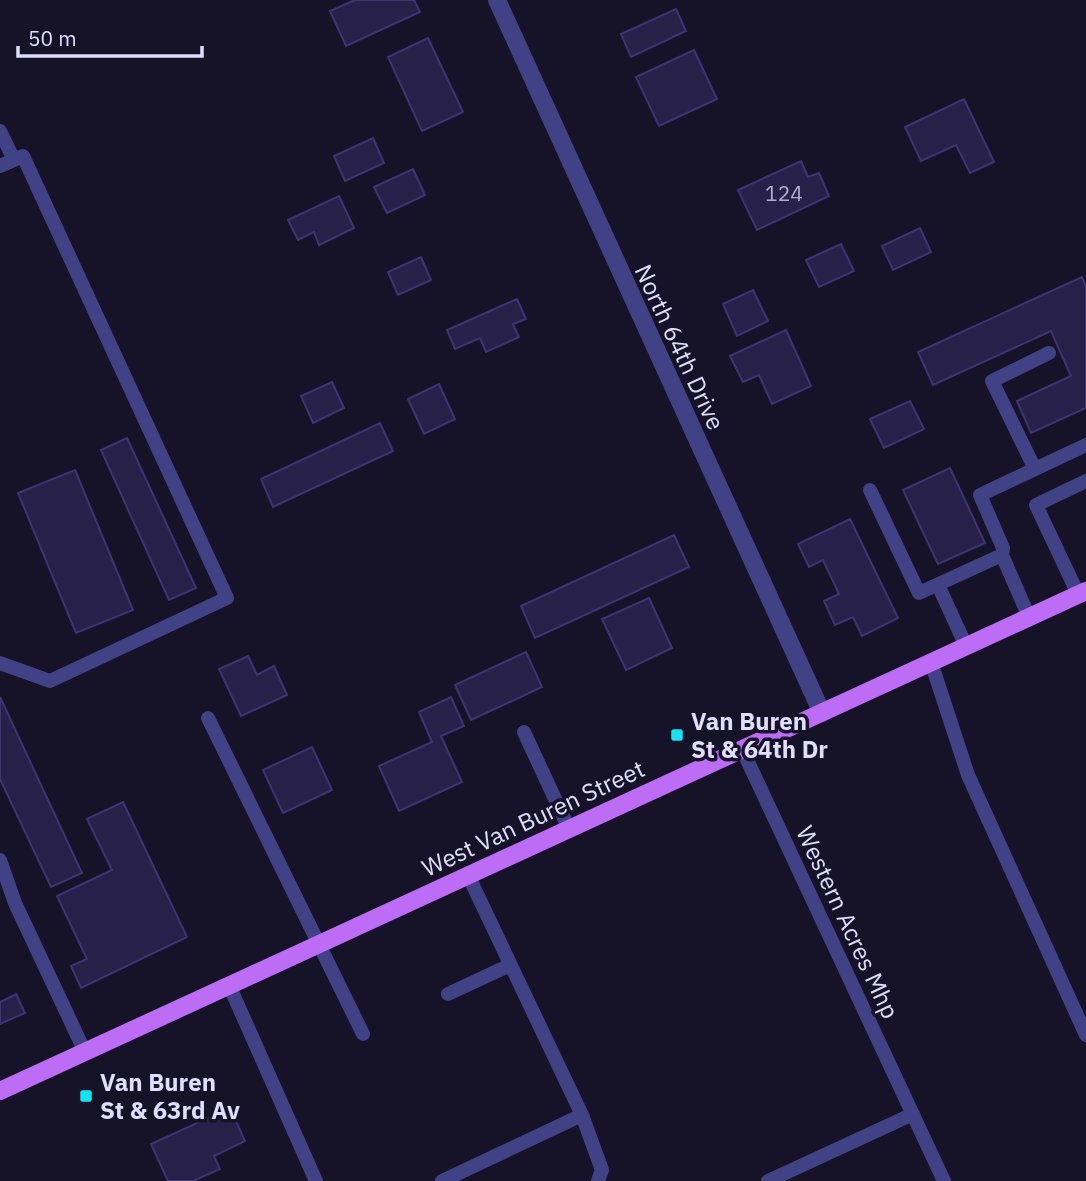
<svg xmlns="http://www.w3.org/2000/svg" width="1086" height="1181" font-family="'IBM Plex Sans',sans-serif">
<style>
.building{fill:#272049;stroke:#3e3473;stroke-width:2}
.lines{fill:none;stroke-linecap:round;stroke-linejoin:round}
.lane{stroke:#414185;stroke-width:14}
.street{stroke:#414185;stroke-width:18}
.primary{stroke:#bc6cf5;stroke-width:18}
.poi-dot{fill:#17e2ef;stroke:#161329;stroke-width:2.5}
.labels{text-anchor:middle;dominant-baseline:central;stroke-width:7;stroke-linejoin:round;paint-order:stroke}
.number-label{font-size:21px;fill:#b2aed0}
.street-label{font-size:24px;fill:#e0ddfd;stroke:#161329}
.poi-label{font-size:24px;font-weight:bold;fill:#e0ddfd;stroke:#161329;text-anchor:start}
</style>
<rect width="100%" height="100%" fill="#161329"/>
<path class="building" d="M355,0H414L420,12L346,46L330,11Z
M676,9L686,31L631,57L621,34Z
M428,38L463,112L422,131L388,57Z
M694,50L717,99L659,126L636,77Z
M964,99L994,162L970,173L956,145L921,161L905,127Z
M373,138L384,163L345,181L334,156Z
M801,161L808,177L819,173L829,196L757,230L738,190Z
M413,169L425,195L387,213L374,187Z
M339,196L354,228L319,245L314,232L298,240L288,220Z
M920,228L931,252L893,270L882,246Z
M841,244L854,271L819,287L806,260Z
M421,257L431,280L398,295L388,272Z
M1082,277L1086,287V408L1031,433L1017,401L1071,376L1051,331L933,385L918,352Z
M753,290L768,321L737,336L723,304Z
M517,299L526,319L513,324L519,337L486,352L480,338L455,349L447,330Z
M786,330L811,386L772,404L759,375L743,382L730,356Z
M332,382L344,408L313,423L301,396Z
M439,384L455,419L424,434L408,399Z
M910,401L924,429L884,448L870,419Z
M380,423L393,451L273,507L261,479Z
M127,438L196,588L169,600L101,450Z
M950,468L985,543L938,564L903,490Z
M75,470L133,610L76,633L18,493Z
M850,519L898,618L862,636L853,617L835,625L824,601L839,594L823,560L809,567L798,544Z
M674,535L689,567L535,638L521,606Z
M649,598L672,648L626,670L602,619Z
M526,652L542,687L471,720L455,685Z
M248,656L257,675L274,666L287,695L241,716L219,669Z
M0,697L82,873L51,887L0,779Z
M451,697L464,726L441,736L462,782L399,811L379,766L432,742L419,712Z
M312,747L332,790L283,813L263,770Z
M123,802L187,937L81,988L71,966L87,959L57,896L112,870L87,819Z
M16,994L25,1013L0,1024V1002Z
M230,1108L245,1141L214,1156L220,1169L193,1181H168L151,1144Z"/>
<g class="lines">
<path class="lane" d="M0,131L14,160
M0,166L23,156L227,598L50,681L0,663
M1035,469L992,381L1049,353
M870,490L919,593L1002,555L1003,548L980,495L1086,445
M1002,555L1029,617
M938,585L966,646
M1078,594L1036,505L1086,481
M931,662L968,775L1086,1035
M208,718L363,1034
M524,732L569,829
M742,749L944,1181
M0,860L15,903L85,1052
M229,985L316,1181
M448,994L510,965
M582,1115L602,1170L598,1181
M442,1181L582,1115L468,875
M768,1181L913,1114"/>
<path class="street" d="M497,0L822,713"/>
<path class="primary" d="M0,1091L1086,591"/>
</g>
<g class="poi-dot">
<rect x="670" y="728" width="14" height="14" rx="3.5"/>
<rect x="79" y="1089" width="14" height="14" rx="3.5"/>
</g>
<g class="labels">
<g class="number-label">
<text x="784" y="193">124</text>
</g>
<g class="street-label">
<text transform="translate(680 347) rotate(65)">North 64th Drive</text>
<text transform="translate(533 818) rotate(-25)">West Van Buren Street</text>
<text transform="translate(848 922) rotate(65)">Western Acres Mhp</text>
</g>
<g class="poi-label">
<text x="691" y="721">Van Buren<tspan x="691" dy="28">St &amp; 64th Dr</tspan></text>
<text x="100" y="1082">Van Buren<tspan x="100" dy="28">St &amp; 63rd Av</tspan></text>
</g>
</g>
<path d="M18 46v10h184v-10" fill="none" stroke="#e0ddfd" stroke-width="3.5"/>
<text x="28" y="46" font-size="21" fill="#e0ddfd" stroke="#161329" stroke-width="5" paint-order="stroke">50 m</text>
</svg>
